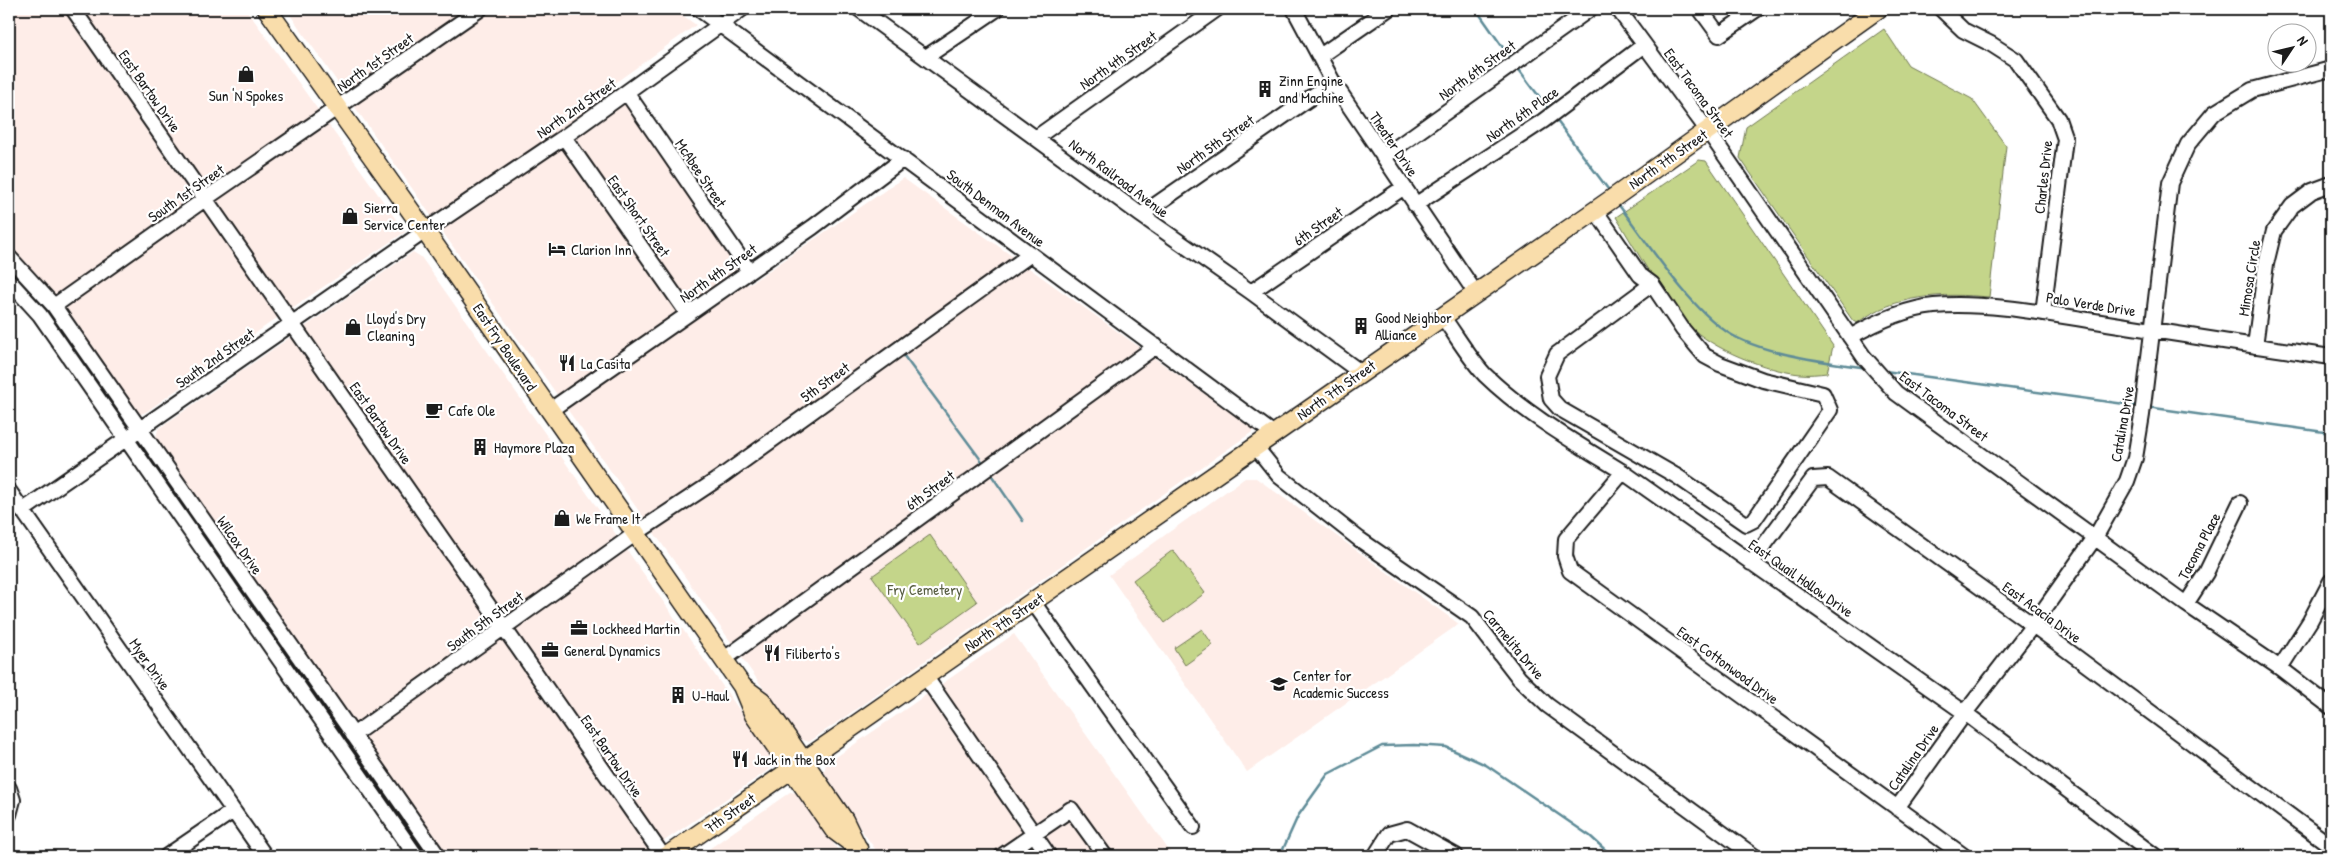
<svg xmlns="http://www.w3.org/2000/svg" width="2340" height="865" font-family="'Patrick Hand',sans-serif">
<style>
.built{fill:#feede8}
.green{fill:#c4d58a;stroke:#707853}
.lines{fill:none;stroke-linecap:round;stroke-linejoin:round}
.stream{stroke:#5f8c98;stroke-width:2.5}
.minor-casing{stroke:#1c1c1c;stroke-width:18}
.major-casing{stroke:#1c1c1c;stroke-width:21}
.minor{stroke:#fff;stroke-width:14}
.major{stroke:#f9ddab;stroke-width:18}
.labels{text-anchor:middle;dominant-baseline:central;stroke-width:4.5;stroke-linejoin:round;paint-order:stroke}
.street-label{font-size:15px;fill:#1c1c1c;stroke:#fff}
.poi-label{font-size:15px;fill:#1c1c1c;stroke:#fff;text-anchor:start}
.park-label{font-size:15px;fill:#575d42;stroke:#fff}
</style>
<rect width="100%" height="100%" fill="#fff"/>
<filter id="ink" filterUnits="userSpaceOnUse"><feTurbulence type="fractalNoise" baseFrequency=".02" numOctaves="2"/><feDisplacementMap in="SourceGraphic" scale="10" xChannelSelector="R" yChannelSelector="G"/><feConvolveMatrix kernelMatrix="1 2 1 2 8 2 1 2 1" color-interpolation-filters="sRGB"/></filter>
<g filter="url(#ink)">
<path class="built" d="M9,9H246L405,232L274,320L146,412L141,414L137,412L52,291L9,247Z
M286,9H674L696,25L612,85L748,285L903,178L1255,430L809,742L799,739Z
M413,252L421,257L771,755L770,769L642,856H448L156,438L158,429Z
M1245,478H1256L1459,624L1247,772L1109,575Z
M1014,634L1173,856H880L823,776L826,764Z
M790,792L796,793L803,799L842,856H699Z"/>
<path class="green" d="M1884,29L1908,65L1972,99L2006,146L1989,297C1942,293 1896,294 1857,323L1853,321L1740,158L1746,127Z
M1699,160L1706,161L1833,346L1827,373C1818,374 1809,375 1800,374C1768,371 1711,349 1689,325C1660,294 1638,253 1616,217Z
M930,535L977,602L920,643L872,576Z
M1173,550L1205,593L1165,623L1133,580Z
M1202,629L1213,645L1185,665L1174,648Z"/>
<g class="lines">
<path class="stream" d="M1476,9L1511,59
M1517,67L1550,111
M1554,117L1611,193
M1618,204C1648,243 1687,305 1727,332C1760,354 1827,362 1867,368
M901,352L984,464
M1885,371L2139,406
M2147,407L2331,433
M990,473L1023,521
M1280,856L1298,816L1328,774L1382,746L1414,745L1446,747L1486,765L1590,836L1612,856"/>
<g class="minor-casing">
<path id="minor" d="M73,9L663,856
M699,9L1274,434
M859,9L1141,215L1251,292L1356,369L1359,374
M1294,9L1333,82L1475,292
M1618,9L1708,131L1864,357L1896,393L2186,604L2280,668L2331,707
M1700,9L1719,35L1757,9
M1941,9L1963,30L1991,44L2016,60L2058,119L2065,139L2043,313
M1320,56L1388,9
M926,57L997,9
M627,93L749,271
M564,137L688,314
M1037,137L1217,9
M1383,157L1590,9
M1415,205L1543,121L1644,45
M1595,210L1640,275L1652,284L1683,330L1705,356L1720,364L1763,380L1823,394L1830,410L1754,520L1746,524L1678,477L1560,409L1551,399L1547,376L1557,354L1652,284
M1141,215L1333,82
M9,257L54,306L438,856
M9,281L40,315L416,856
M1251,292L1404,187
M54,306L205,199L480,9
M1442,316C1456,335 1469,358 1485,375C1525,414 1576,443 1623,472L1965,713L2155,856
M1850,337C1876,322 1904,309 1934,306C1986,301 2055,315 2107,323C2182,335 2256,346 2331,357
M2255,346L2266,264L2274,231L2292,206L2312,191L2331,184
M549,411L813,227L903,159
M1255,446L1279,476L1359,539L1472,617L1519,678L1547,705L1754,856
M1623,472L1566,539L1565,556L1570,571L1964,856
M9,491L265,856
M22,511L425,231L564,137L742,9
M1751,563L1813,479L1828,478L2033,625L2331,846
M1033,602L1193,827
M2186,604L2206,573L2240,503
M723,660L1156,346
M2280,668L2310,621L2331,581
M925,676L1049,856
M353,735L635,534L718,479L1031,254
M9,788L13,800L9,815
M1897,808L1965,713L2033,625L2096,536L2127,481L2135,458L2142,415L2170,183L2188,144L2214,113L2252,90L2331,69
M167,856L233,811
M1002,856L1071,809L1105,856
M1375,856L1389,834L1407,829L1456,856"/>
</g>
<g class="major-casing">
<path id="major" d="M267,9L425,231L742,686L754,715L834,830L858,848
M743,687L762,701L844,820L856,845
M667,856L1609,201L1878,9"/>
</g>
<use href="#minor" class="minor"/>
<use href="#major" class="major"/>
</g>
</g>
<defs>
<g id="shop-bare" transform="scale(1.35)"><path d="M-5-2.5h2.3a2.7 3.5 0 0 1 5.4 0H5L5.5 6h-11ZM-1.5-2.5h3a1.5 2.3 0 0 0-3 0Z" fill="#1c1c1c" stroke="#fff" stroke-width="2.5" paint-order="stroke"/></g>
<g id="building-bare" transform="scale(1.35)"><path d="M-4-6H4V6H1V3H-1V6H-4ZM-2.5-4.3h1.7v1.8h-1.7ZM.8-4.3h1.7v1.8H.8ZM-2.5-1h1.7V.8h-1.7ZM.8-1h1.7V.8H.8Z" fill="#1c1c1c" stroke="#fff" stroke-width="2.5" paint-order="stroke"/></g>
<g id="hotel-bare" transform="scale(1.35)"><path d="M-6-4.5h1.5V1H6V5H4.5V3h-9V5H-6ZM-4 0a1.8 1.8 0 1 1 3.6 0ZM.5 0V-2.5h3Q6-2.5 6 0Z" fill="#1c1c1c" stroke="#fff" stroke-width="2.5" paint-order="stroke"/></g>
<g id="restaurant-bare" transform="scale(1.35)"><path d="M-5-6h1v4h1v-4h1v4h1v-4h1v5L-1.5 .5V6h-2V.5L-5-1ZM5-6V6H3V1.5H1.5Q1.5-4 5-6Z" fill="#1c1c1c" stroke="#fff" stroke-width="2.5" paint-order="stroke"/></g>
<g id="cafe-bare" transform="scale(1.35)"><path d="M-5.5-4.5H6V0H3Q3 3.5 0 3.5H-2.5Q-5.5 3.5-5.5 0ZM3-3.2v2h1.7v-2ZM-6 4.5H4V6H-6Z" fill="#1c1c1c" stroke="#fff" stroke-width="2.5" paint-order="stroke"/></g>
<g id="office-bare" transform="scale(1.35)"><path d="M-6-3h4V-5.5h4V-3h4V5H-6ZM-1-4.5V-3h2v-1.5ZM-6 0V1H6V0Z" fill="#1c1c1c" stroke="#fff" stroke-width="2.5" paint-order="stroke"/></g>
<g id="school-bare" transform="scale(1.35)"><path d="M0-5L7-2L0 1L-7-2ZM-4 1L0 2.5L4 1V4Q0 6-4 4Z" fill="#1c1c1c" stroke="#fff" stroke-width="2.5" paint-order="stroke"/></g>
</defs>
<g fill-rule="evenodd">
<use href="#shop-bare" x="246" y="74"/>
<use href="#building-bare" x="1265" y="89"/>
<use href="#shop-bare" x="350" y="216"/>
<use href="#hotel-bare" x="557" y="249"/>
<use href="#building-bare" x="1361" y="326"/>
<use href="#shop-bare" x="353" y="327"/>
<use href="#restaurant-bare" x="567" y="363"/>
<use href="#cafe-bare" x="434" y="410"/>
<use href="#building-bare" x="480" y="447"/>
<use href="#shop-bare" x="562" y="518"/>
<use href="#office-bare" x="579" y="628"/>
<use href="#office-bare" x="550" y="650"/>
<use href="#restaurant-bare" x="772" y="653"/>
<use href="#school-bare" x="1279" y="684"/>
<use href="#building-bare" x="678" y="695"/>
<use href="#restaurant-bare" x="740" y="759"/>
</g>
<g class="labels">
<g class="street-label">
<text transform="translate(1118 60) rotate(-35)">North 4th Street</text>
<text transform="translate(375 62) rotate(-35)">North 1st Street</text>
<text transform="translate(1477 70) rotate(-36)">North 6th Street</text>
<text transform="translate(150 91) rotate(55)">East Bartow Drive</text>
<text transform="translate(1699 93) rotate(54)">East Tacoma Street</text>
<text transform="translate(576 108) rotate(-35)">North 2nd Street</text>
<text transform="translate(1522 114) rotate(-35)">North 6th Place</text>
<text transform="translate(1215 144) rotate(-35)">North 5th Street</text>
<text transform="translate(1394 144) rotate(56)">Theater Drive</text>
<text transform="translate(1668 159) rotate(-35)">North 7th Street</text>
<text transform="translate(701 173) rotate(56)">McAbee Street</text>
<text transform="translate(2043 177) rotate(-84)">Charles Drive</text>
<text transform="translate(1119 178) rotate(37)">North Railroad Avenue</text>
<text transform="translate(186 193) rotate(-35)">South 1st Street</text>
<text transform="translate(996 208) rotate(37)">South Denman Avenue</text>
<text transform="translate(639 216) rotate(55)">East Short Street</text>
<text transform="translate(1318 226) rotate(-35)">6th Street</text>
<text transform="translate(718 273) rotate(-35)">North 4th Street</text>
<text transform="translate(2249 278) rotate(-81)">Mimosa Circle</text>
<text transform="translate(2091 304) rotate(9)">Palo Verde Drive</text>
<text transform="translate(505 347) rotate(56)">East Fry Boulevard</text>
<text transform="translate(215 358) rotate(-35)">South 2nd Street</text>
<text transform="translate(825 382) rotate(-36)">5th Street</text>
<text transform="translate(1336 390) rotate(-35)">North 7th Street</text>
<text transform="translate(1944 406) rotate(37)">East Tacoma Street</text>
<text transform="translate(381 423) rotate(55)">East Bartow Drive</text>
<text transform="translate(2122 424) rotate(-80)">Catalina Drive</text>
<text transform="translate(930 490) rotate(-36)">6th Street</text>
<text transform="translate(240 545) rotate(55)">Wilcox Drive</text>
<text transform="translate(2199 546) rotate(-62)">Tacoma Place</text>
<text transform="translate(1801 578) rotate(35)">East Quail Hollow Drive</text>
<text transform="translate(2042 612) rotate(36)">East Acacia Drive</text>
<text transform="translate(485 621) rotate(-36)">South 5th Street</text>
<text transform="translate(1004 622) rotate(-34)">North 7th Street</text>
<text transform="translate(1514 644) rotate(50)">Carmelita Drive</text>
<text transform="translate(150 664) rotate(55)">Myer Drive</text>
<text transform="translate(1728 665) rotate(36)">East Cottonwood Drive</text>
<text transform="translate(612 756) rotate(55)">East Bartow Drive</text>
<text transform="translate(1913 757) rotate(-55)">Catalina Drive</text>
<text transform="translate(730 813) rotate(-35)">7th Street</text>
</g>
<g class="poi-label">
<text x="1279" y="80">Zinn Engine<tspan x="1279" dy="17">and Machine</tspan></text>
<text x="246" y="95" text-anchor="middle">Sun 'N Spokes</text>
<text x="364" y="207">Sierra<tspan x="364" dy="17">Service Center</tspan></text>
<text x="571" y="249">Clarion Inn</text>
<text x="1375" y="317">Good Neighbor<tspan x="1375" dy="17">Alliance</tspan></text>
<text x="367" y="318">Lloyd's Dry<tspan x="367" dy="17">Cleaning</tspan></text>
<text x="581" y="363">La Casita</text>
<text x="448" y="410">Cafe Ole</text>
<text x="494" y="447">Haymore Plaza</text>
<text x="576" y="518">We Frame It</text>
<text x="593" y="628">Lockheed Martin</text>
<text x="564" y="650">General Dynamics</text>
<text x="786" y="653">Filiberto's</text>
<text x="1293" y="675">Center for<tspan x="1293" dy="17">Academic Success</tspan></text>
<text x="692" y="695">U-Haul</text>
<text x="754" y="759">Jack in the Box</text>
</g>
<g class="park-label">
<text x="925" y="589">Fry Cemetery</text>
</g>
</g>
<rect width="2340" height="865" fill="none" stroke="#fff" stroke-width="30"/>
<rect x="15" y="15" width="2310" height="835" fill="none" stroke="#1c1c1c" stroke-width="2" filter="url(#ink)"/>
<g transform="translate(2292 48) rotate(55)"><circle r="24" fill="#ffffff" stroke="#a4a4a4"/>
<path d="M0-4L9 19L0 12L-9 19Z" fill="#1c1c1c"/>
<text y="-8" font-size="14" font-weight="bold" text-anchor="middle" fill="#1c1c1c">N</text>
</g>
</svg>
